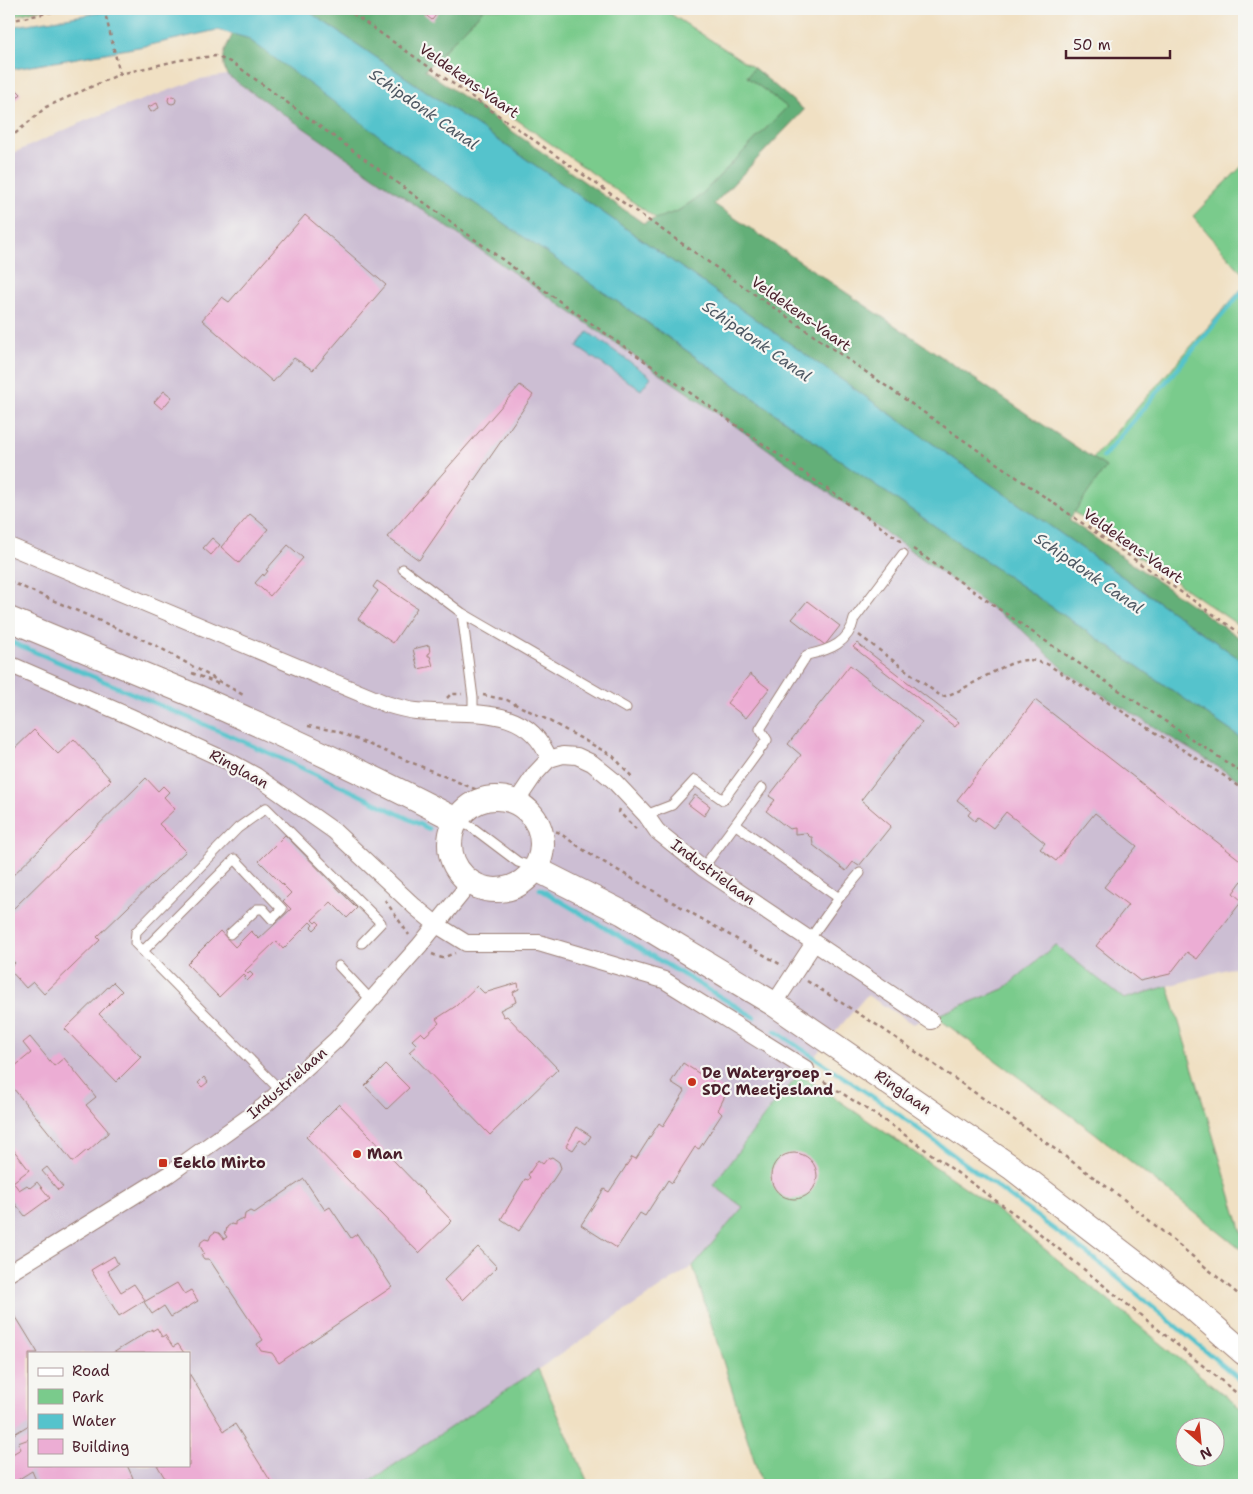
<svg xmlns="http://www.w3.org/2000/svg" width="1253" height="1494" font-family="'Shantell Sans',sans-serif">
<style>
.industrial{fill:#ccbed3;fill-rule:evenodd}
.green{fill:#7acb8c;stroke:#62755c;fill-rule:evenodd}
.forest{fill:#63af78;stroke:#566752}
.water{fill:#55c3cc;stroke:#50717c}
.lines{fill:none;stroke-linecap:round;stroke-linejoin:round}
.stream{stroke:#55c3cc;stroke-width:4.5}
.building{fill:#ecadd4}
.service-casing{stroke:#9d8077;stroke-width:11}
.minor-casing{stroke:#9d8077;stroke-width:18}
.secondary-casing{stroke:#9d8077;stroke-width:26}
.path{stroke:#9d8077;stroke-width:2.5;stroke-dasharray:4 4;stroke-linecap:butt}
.service{stroke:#fff;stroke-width:9}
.minor{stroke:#fff;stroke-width:16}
.secondary{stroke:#fff;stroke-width:24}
.poi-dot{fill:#c8321e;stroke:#f6f6f2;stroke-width:2}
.labels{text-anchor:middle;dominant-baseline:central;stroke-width:4.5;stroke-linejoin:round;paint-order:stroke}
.street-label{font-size:15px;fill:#4a1f2b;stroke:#f6f6f2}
.poi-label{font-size:15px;font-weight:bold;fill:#4a1f2b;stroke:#f6f6f2;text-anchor:start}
.water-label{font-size:16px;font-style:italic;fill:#4e5863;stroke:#f6f6f2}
</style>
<rect width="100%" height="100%" fill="#f6f6f2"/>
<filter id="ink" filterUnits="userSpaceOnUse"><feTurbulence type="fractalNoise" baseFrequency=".02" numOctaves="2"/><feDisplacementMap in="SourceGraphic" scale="10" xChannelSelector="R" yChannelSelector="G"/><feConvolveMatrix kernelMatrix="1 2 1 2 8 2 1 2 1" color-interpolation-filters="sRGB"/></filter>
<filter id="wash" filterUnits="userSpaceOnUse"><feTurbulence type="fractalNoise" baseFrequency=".0096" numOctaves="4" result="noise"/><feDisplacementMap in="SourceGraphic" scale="20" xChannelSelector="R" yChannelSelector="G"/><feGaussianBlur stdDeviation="1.12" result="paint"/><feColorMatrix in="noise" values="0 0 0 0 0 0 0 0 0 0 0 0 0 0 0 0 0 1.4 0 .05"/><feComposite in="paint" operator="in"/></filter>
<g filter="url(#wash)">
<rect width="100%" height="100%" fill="#f0e0c3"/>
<path class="industrial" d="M227,75L727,420L1021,629L1069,674L1244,783V964L1124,999L1055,946L1004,989L913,1024L867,995L772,1106L713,1185L743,1207L693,1266L364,1485H9V155L87,120L200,79ZM29,1353H189V1465H29Z"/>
<path class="green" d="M9,9H43L9,17Z
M484,9H663L754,68L747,77L787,107L700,196L678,211L657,219L434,61Z
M1244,164V275L1193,216Z
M1244,286V629L1074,512L1106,467L1093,458Z
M1055,945L1124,999L1168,986L1244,1239V1252L1095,1133L935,1016L1004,989Z
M800,1074L988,1203L1244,1411V1485H762L693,1266L743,1207L713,1185L772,1106ZM1186,1426H1216V1456H1186Z
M538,1369L589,1485H364Z"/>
<path class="forest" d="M305,9H484L425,70L643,223L678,211L700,196L787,107L747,77L754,68L804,110L714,204L1106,467L1069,520L1244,641V662L548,174Z
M233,34L247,38L864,477L1244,740V783L1069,674L1021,629L727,420L227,75C220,58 225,49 233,34Z"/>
<path class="water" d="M123,9H305L548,174L1244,662V740L864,477L641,318L415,162L247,38L217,30L150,45L9,70V27Z
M588,332L651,377L641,390L577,347Z"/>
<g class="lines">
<path class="stream" d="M1103,457L1244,289
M9,641C150,701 292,760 429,829
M540,889L754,1017
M775,1031L894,1111L1101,1264L1244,1383"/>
</g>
<g id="blocks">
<path class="building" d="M427,9H437L439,11L432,20L423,13Z
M16,89L21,94L9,107V98Z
M168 100a4 4 0 1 1 8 0a4 4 0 1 1-8 0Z
M157,103L159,108L151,112L148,107Z
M305,215L386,285L313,370L294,358L273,382L202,320L222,297L229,302Z
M520,385L533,395L419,560L387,537Z
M164,391L172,397L162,409L154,402Z
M250,514L268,529L239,563L221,547Z
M212,538L220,545L211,555L203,548Z
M288,545L303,558L270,596L255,583L263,574L264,576L268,571L266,570Z
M377,581L417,608L393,643L358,619L378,591L373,587Z
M807,601L840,626L825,645L792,619Z
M857,643L959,722L955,727L853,647Z
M429,645L430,653L428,654V656H430L433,666L418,669L413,649Z
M850,665L922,722L861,800L891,826L859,866L853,862L846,871L813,845L812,837H810L806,833L795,834V828L789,829L766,811L775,800L769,796L801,755L788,744Z
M750,674L769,689L746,718L727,703Z
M1035,700L1244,863V878L1233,893L1242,901L1197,959L1187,952L1170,974L1140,981L1096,946L1128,905L1104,887L1137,846L1095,813L1056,861L1040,849L1045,843L1006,812L993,828L978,817L975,821L968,815L971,811L957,800Z
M34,730L58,754L74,739L111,780L9,879V754Z
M146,778L158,791L163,786L169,792L164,797L175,809L159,824L186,851L97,937L100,940L44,994L33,982L26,988L9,969L15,963L9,957V913Z
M695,795L710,806L704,816L688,804Z
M285,835L357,908L347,918L331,902L312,920L315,923L317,921L320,924L314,930L311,927L313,925L310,922L283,949L276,941L245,971L248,974L250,972L253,975L247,981L244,978L246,977L243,974L219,997L187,964L220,931L235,947L251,931L259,939L291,909L283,901L291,893L259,861Z
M113,982L122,991L99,1014L141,1057L116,1082L65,1029Z
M518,983L519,989L513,992L516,1002L500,1010L504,1017L507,1016L558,1069L490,1135L409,1052L417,1045L412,1040L421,1032L425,1036L439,1023L436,1019L456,1006L477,986L484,993Z
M30,1037L54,1066L64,1058L96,1097L86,1105L108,1131V1133L88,1151L87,1150L74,1161H72L9,1083V1063L10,1062L14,1067L31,1053L23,1043Z
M683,1063L703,1076L704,1074L714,1080L712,1082L727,1092L718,1110L722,1114L699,1149L695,1147L672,1183L668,1180L645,1216L640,1213L617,1248L581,1225L604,1189L609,1192L632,1157L636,1159L659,1123L663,1126L685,1091L671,1082Z
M386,1065L409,1088L387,1109L365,1086Z
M204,1077L208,1082L202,1087L198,1083Z
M339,1104L452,1221L419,1253L306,1137Z
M577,1127L591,1136L586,1144L580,1140L573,1150L566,1146Z
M9,1144L29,1170L13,1182L19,1190L27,1185L30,1188L37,1182L50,1198L25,1216L9,1196Z
M771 1176a23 23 0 1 1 46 0a23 23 0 1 1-46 0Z
M552,1157L559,1162L561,1168L519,1231L501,1219L525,1179L528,1180L530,1177L528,1175L538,1160L543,1164L547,1159Z
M47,1167L63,1187L58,1190L42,1171Z
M304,1179L325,1210L330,1207L351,1238L357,1234L392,1287L279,1363L272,1353L261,1351L257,1344L263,1340L209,1259H204L201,1255L204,1253L200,1246L201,1242L205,1239L209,1240L211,1235L215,1232L219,1233L224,1239L227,1237L224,1233L226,1232L227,1227L231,1224L235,1225V1222L240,1219L244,1220L245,1214L250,1211L254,1213Z
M478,1247L497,1267L463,1300L444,1280Z
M114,1256L118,1264L108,1271L121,1292L134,1284L145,1300L119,1316L91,1270Z
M177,1283L184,1294L191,1290L198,1301L171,1317L164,1306L152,1314L144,1302Z
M16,1317L38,1353H29V1425L9,1437V1322Z
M157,1328L162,1337L165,1335L173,1347L178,1344L184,1353H113L152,1329V1331Z
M189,1373L224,1431L235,1424L273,1485H183L181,1482L176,1485H169L157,1465H189Z
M29,1439V1465H127L133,1478L119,1485H38L32,1471L11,1484L9,1480V1456L21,1449L18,1443Z"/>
</g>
</g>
<g filter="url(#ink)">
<use href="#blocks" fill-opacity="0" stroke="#9d8077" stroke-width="1"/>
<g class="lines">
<g class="service-casing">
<path id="service" d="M403,569L462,613L473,698V712
M462,613L626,708
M646,815L672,805L695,780L723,800L767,740L760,729L807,655C830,650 849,643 854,619L903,554
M456,820L473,828L518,862L536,868
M736,825L839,898L860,873
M703,868L762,788
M809,940L839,898
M143,951L235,859L282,909L272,919L263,909H257L230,934
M339,966L371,1000
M281,1091L135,943L136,932L238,828L266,808L381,923L362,943"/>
</g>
<g class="minor-casing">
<path id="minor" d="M9,546L386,704C396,707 406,710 416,711C465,716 527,701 549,759
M9,664L131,717L234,764L256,776L334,831L414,906L437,925L466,943H539L664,980L806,1069
M516,802L535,774L549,759L563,755L577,756L592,763L613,780L646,815L657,831L703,868L931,1021
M774,1004L814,943
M9,1273L169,1174L264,1106L336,1040L420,945L470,883"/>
</g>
<g class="secondary-casing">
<path id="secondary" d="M9,619C71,645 133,670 195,696C283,735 371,775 456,820
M450 844a46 46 0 1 1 92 0a46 46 0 1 1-92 0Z
M536,869L623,913L774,1004L1011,1167L1186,1302L1244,1353"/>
</g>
<path class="path" d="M104,9L120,74
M346,9L1244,636
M9,21L66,9
M9,139L46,107L120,74L180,60L215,56L233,63L555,298L904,543
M913,549L1038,636L1244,774
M9,581L155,645L245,696
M859,635L942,697C969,690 1004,660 1028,660C1034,660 1041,663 1047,664L1226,777L1244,791
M192,673L219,684
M483,695L507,700L542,717L613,756L633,778
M447,698L451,694H462
M308,726L337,731L484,793
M620,809L619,812L636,829
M540,830L558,832L588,853L783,966
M385,900L409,935
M432,954L442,958L455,953
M807,981L880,1027L1023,1126L1121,1197L1244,1299
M817,1077L891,1125L1023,1220L1244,1399"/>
<use href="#service" class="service"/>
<use href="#minor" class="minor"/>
<use href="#secondary" class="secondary"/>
</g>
</g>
<g class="poi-dot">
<circle cx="692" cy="1082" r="5"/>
<circle cx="357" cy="1154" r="5"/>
<rect x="158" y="1158" width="10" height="10" rx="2.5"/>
</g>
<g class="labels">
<g class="street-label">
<text transform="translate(469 81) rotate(35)">Veldekens-Vaart</text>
<text transform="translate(801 314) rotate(35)">Veldekens-Vaart</text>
<text transform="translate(1133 546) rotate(35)">Veldekens-Vaart</text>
<text transform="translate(239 769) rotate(29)">Ringlaan</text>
<text transform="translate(713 872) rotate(36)">Industrielaan</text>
<text transform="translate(287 1083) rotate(-41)">Industrielaan</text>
<text transform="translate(903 1092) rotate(35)">Ringlaan</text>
</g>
<g class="poi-label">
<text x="702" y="1073">De Watergroep -<tspan x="702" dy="17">SDC Meetjesland</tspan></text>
<text x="367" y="1154">Man</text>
<text x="173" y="1163">Eeklo Mirto</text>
</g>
<g class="water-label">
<text transform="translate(424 109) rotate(35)">Schipdonk Canal</text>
<text transform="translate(757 341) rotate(35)">Schipdonk Canal</text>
<text transform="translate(1089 573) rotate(35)">Schipdonk Canal</text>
</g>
</g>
<rect width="1253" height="1494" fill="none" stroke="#f6f6f2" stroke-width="30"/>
<rect x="28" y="1352" width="162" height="115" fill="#f6f6f2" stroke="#b1a0a2"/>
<rect x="38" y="1368" width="25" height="8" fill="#ffffff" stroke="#b1a0a2"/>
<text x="72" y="1376" font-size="15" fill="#4a1f2b">Road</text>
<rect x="38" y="1389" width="25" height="15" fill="#7acb8c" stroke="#b1a0a2"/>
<text x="72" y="1402" font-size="15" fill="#4a1f2b">Park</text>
<rect x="38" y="1414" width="25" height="15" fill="#55c3cc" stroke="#b1a0a2"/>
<text x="72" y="1426" font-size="15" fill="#4a1f2b">Water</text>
<rect x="38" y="1439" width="25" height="15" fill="#ecadd4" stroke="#b1a0a2"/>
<text x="72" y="1452" font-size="15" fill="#4a1f2b">Building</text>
<g transform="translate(1200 1442) rotate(153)"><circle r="24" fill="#f6f6f2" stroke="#b1a0a2"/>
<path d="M0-4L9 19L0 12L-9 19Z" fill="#c8321e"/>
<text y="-8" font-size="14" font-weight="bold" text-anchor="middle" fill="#4a1f2b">N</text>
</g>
<path d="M1066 50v8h104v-8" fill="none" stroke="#4a1f2b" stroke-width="2.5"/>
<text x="1073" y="50" font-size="15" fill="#4a1f2b" stroke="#f6f6f2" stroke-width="4" paint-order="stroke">50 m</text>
</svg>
